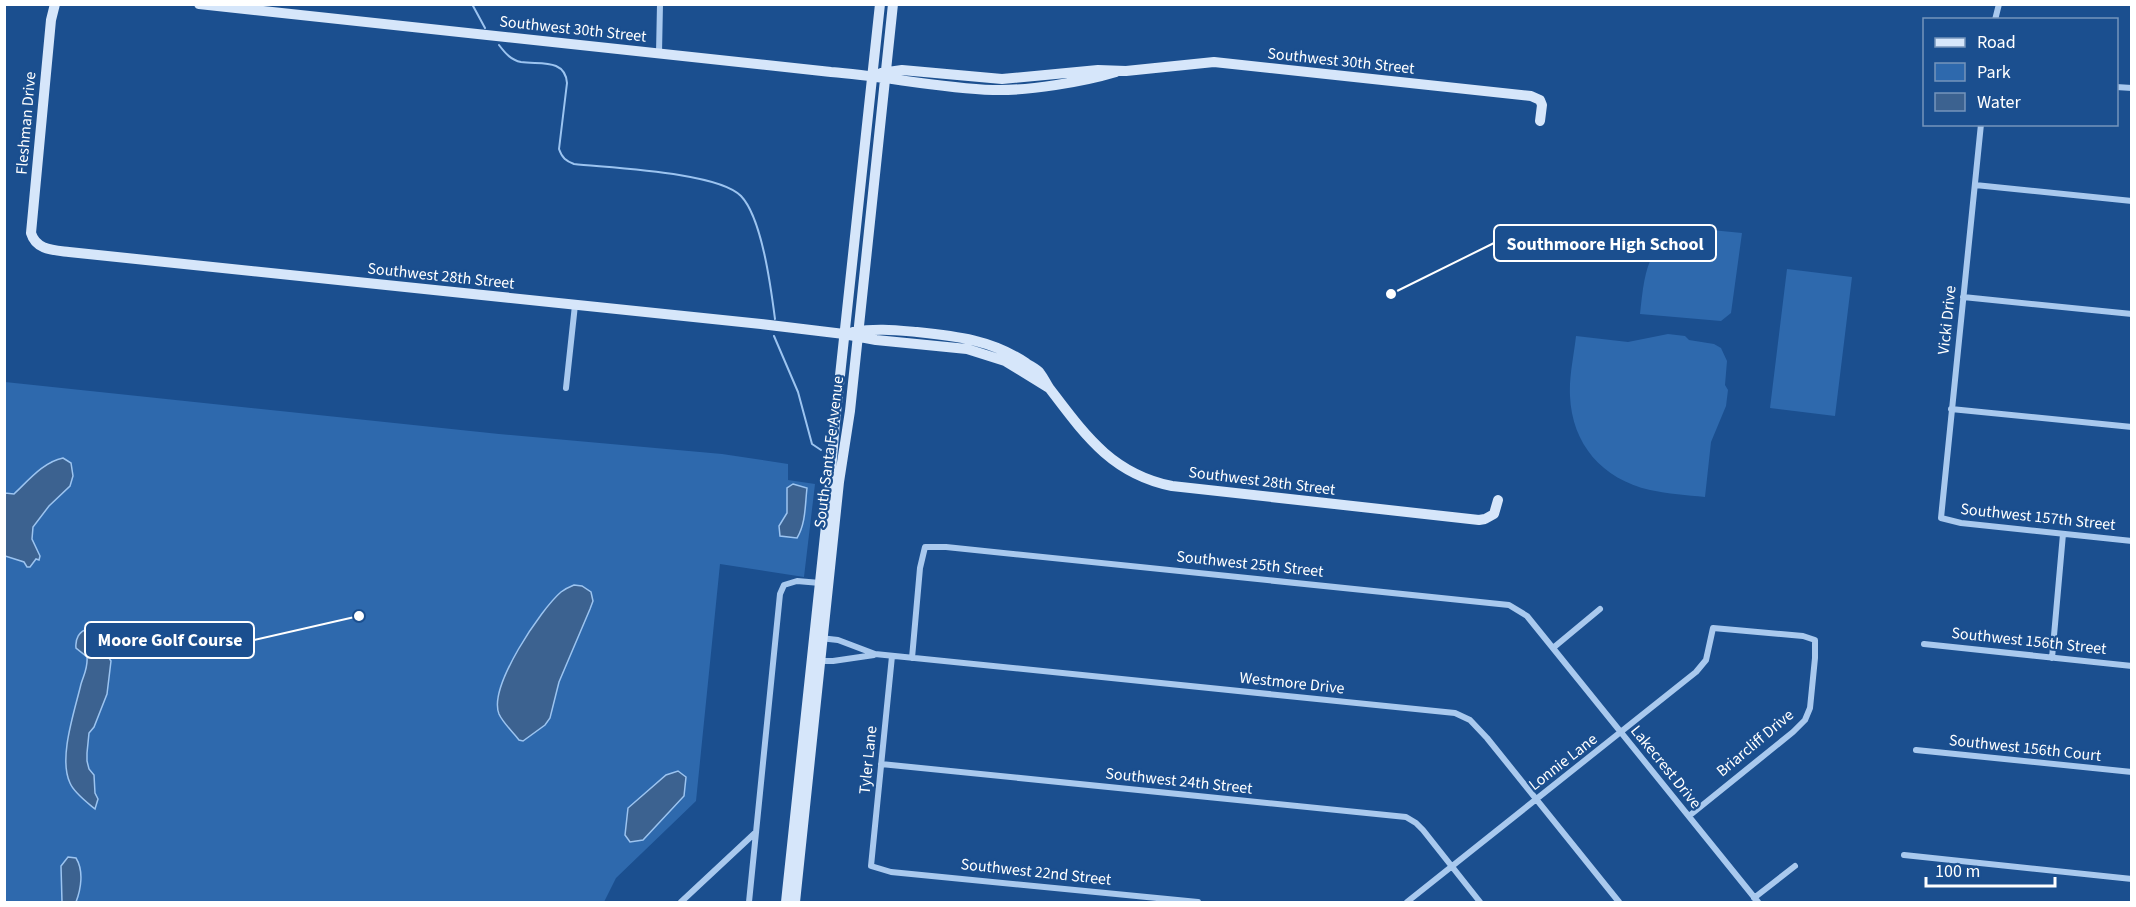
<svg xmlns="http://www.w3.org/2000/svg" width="2136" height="907" font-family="'Source Sans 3',sans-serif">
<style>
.green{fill:#2e69ad}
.water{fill:#3c6290;stroke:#9cc4f0;stroke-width:1.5}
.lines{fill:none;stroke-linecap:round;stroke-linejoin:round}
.stream{stroke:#9cc4f0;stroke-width:2}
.street{stroke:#a9c9ee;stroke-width:6}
.secondary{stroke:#d6e6fa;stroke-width:10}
.labels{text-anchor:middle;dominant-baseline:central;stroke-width:4.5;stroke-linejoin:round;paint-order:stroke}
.street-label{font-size:16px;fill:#fff;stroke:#1b4f8f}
.leader{fill:none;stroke:#fff;stroke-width:2}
.callout-dot{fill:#fff;stroke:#1b4f8f;stroke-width:2}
.callout{fill:#1b4f8f;stroke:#fff;stroke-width:2}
.callout-label{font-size:18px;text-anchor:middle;font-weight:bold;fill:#fff}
</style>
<rect width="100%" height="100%" fill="#1b4f8f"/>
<path class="green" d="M1701,229L1742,233L1731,313L1721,321L1640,314C1645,269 1647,234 1701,229Z
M1787,269L1852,277L1835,416L1770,408Z
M1668,334L1685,336L1689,340L1714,344L1721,348L1727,361L1725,385L1728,390L1726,406L1711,442L1705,497C1687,495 1668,494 1650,490C1602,479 1572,444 1570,396C1569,376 1574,355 1576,336L1628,342Z
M5,382L499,434L722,454L788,464V480L815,484L804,577L720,564L696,801L616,878L604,902H5Z"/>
<path class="water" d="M63,458L71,463L73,476L70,486L49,506L33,527L32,539L40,556L39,560L36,559L30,567H27L24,562L5,556V493L14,494C28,481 43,462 63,458Z
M793,484L807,488C805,505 806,523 797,538L780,536L779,526L787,513V488Z
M574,585L582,586L591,592L593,601L590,609L559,682L550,718L545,725L523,741L519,740C513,732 503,723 499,714C488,687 541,609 561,592C565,589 569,587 574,585Z
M88,629L93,633L111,661L107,694L94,727L89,733L87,753V761L89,769L94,775L95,793L98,799L95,809C88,803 74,793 70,783C58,758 75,710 81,684C84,674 88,668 87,657L76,648C75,639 79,631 88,629Z
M678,771L686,777L684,796L643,840L630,842L625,835L628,808L666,775Z
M68,857L76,858C84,871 81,889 76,902H62L61,866Z"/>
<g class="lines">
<path class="stream" d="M472,4L485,28
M499,45C505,53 511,60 521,62C539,65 565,58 567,83L559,149C562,158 566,161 574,164C610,168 718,172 741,196C762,218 771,288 775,319
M774,336L798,392L812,444L821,450"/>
<path class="street" d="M1995,20L1999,4
M659,53L660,4
M2116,87L2132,88
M1981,124L1941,518L1961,523L2132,541
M1975,185L2132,201
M1963,297L2132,314
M566,388L575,305
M1951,409L2132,427
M820,638L838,640L875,654L1455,713L1470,720L1487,738L1619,902
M1924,644L2132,666
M1553,648L1600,609
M892,656L871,866L891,872L1198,902
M912,658L920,568L925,547H946L1509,605L1527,616L1758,902
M2052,658L2063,534
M818,661H833L874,655
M1916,750L2132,772
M881,764L1406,817L1416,823L1423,830L1480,902
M1904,855L2132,879
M1754,898L1795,866
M681,902L756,832
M749,902L780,594L784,585L797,581L820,583
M1407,902L1696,672L1706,660L1713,628L1803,636L1815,640V658L1810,708L1805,720L1793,732L1689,816"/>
<path class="secondary" d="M55,4L51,20L31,233C36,250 53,250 69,252L761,324L844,334L876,340L967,349L1005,361L1049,388
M199,4L831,72C885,76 938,88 993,90C1028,91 1083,82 1116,72
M881,73L902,70L1002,79L1098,70L1126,71L1214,62L1531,96L1540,100L1542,105L1540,121
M853,332C876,328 894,330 917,332C956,336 992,340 1026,363C1030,366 1037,369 1040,373C1044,378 1046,384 1050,389C1085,435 1112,474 1172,486L1479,520L1485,519L1494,514L1498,500
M786,902L828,507L835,422L880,4
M795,902L839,482L850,411L893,4"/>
</g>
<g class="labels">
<g class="street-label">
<text transform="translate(573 29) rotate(6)">Southwest 30th Street</text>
<text transform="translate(1341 61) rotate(6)">Southwest 30th Street</text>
<text transform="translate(26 123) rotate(-85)">Fleshman Drive</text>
<text transform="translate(441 276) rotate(6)">Southwest 28th Street</text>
<text transform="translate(1947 320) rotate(-84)">Vicki Drive</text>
<text transform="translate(829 452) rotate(-83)">South Santa Fe Avenue</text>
<text transform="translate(1262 481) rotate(7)">Southwest 28th Street</text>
<text transform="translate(2038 517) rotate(6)">Southwest 157th Street</text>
<text transform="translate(1250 564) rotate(6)">Southwest 25th Street</text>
<text transform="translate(2029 641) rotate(6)">Southwest 156th Street</text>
<text transform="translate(1292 683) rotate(6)">Westmore Drive</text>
<text transform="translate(1755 743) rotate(-40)">Briarcliff Drive</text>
<text transform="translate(2025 748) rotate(6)">Southwest 156th Court</text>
<text transform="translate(868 760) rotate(-84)">Tyler Lane</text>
<text transform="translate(1563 762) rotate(-38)">Lonnie Lane</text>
<text transform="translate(1666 767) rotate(51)">Lakecrest Drive</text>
<text transform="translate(1179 781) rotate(6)">Southwest 24th Street</text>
<text transform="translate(1036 872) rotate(6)">Southwest 22nd Street</text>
</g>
</g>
<path class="leader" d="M1391 294L1494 243M359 616L254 640"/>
<g class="callout-dot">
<circle cx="1391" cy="294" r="6"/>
<circle cx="359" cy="616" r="6"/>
</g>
<g class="callout">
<rect x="1494" y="225" width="222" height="36" rx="6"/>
<rect x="85" y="622" width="169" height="36" rx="6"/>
</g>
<g class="callout-label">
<text x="1605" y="250">Southmoore High School</text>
<text x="170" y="646">Moore Golf Course</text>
</g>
<rect width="2136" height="907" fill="none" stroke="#ffffff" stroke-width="12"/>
<rect x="1923" y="18" width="195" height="108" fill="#1b4f8f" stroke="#7695bc" stroke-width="1.5"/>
<rect x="1935" y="38" width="30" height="9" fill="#d6e6fa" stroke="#7695bc" stroke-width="1.5"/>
<text x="1977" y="48" font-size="18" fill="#ffffff">Road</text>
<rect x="1935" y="63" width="30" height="18" fill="#2e69ad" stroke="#7695bc" stroke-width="1.5"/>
<text x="1977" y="78" font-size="18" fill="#ffffff">Park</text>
<rect x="1935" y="93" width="30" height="18" fill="#3c6290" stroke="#7695bc" stroke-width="1.5"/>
<text x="1977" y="108" font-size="18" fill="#ffffff">Water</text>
<path d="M1926 877v9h129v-9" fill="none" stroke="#ffffff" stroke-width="3"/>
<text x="1935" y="877" font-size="18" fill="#ffffff" stroke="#1b4f8f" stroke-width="4.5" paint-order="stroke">100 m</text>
</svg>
